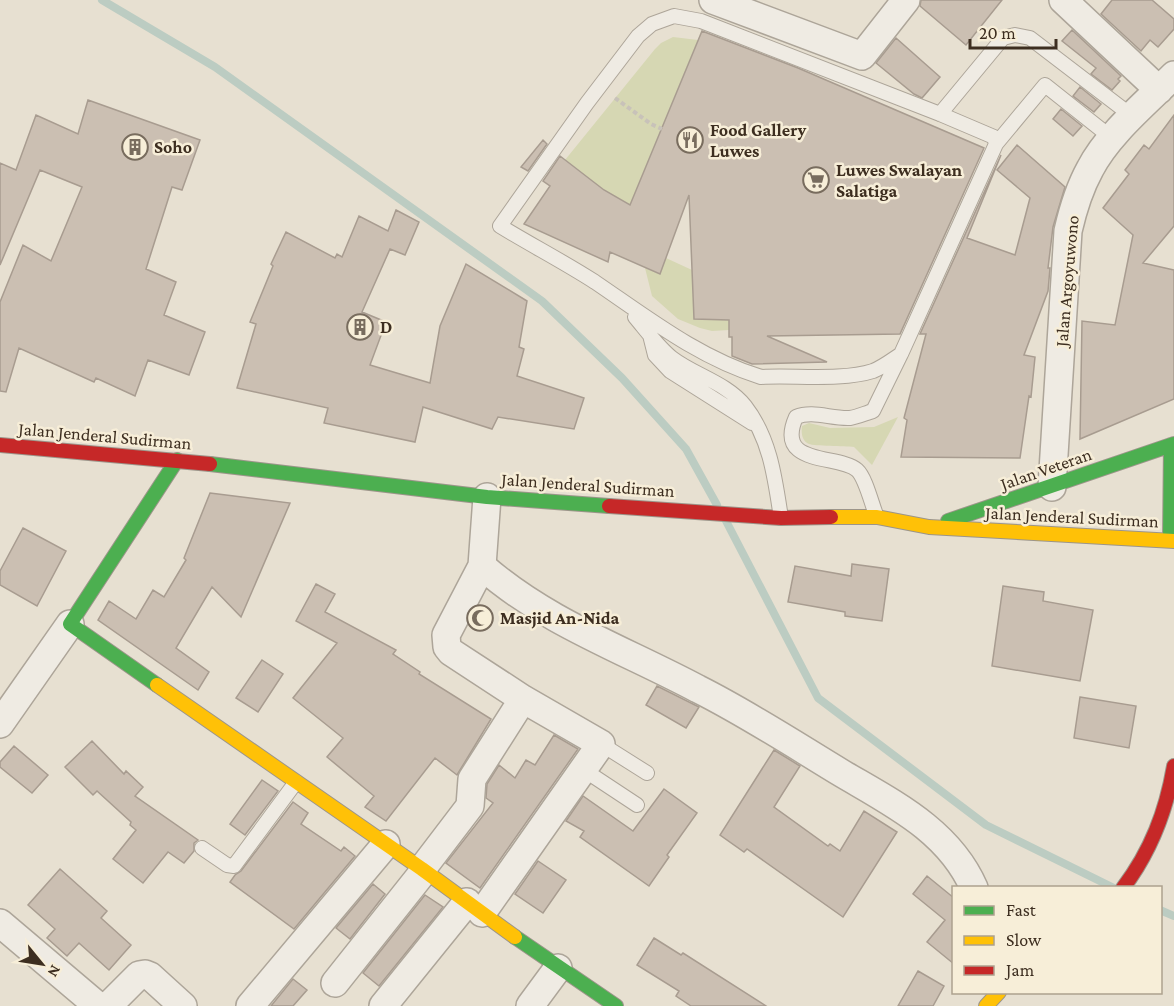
<svg xmlns="http://www.w3.org/2000/svg" width="1174" height="1006" font-family="'Crimson Pro',serif">
<style>
.green{fill:#d6d7b3}
.lines{fill:none;stroke-linecap:round;stroke-linejoin:round}
.stream{stroke:#bcccc2;stroke-width:8}
.building{fill:#cbbfb2;stroke:#a89c90;stroke-width:1.5}
.lane-casing{stroke:#ada599;stroke-width:16}
.street-casing{stroke:#ada599;stroke-width:30}
.fast-casing{stroke:#9c958a;stroke-width:16}
.slow-casing{stroke:#9c958a;stroke-width:16}
.jam-casing{stroke:#9c958a;stroke-width:16}
.path{stroke:#c8c2b9;stroke-width:4;stroke-dasharray:4.5 3;stroke-linecap:butt}
.lane{stroke:#efebe3;stroke-width:14}
.street{stroke:#efebe3;stroke-width:27}
.fast{stroke:#4caf50;stroke-width:14}
.slow{stroke:#ffc107;stroke-width:14}
.jam{stroke:#c62828;stroke-width:14}
.labels{text-anchor:middle;dominant-baseline:central;stroke-width:5;stroke-linejoin:round;paint-order:stroke}
.poi-label{font-size:18px;font-weight:bold;fill:#3d2e20;stroke:#f7eed8;text-anchor:start}
.street-label{font-size:18px;fill:#3d2e20;stroke:#f7eed8}
</style>
<rect width="100%" height="100%" fill="#e7e0d1"/>
<path class="green" d="M673,37L698,40L630,205L604,190L565,160L655,49L661,43Z
M666,258L692,270L694,319L729,320V330L712,331L700,328L678,319L652,296L645,268L660,274Z
M898,417L872,465L854,447C845,446 814,446 809,444C802,441 801,433 802,426L809,423L830,428L874,427Z"/>
<g class="lines">
<path class="stream" d="M102,0L215,67L542,301L622,378L686,449L717,505
M726,521L818,698L986,825L1114,888
M1160,910L1174,916"/>
</g>
<path class="building" d="M921,0H1002L966,45L920,6Z
M1112,0H1152L1174,19V29L1158,47L1150,40L1141,51L1101,14Z
M1072,30L1121,76L1118,79L1120,81L1112,90L1091,74L1096,68L1062,41Z
M702,31L798,68L984,148L900,334L767,336L827,362L752,364L732,356V337H729V320L694,319L689,195L660,274L610,252L608,262L524,224L550,186L543,181L560,156L604,190L630,205Z
M896,38L940,77L922,98L914,94L876,63Z
M1080,87L1101,104L1094,112L1073,96Z
M88,100L200,140L182,190L172,187L146,269L176,282L164,315L205,332L189,375L148,360L135,396L96,378L94,382L19,348L6,392L0,391V302L23,245L51,261L82,187L40,170L0,265V163L16,170L36,115L78,134Z
M1061,109L1082,126L1073,136L1053,119Z
M1174,115V226L1143,263L1174,270V399L1080,439L1082,321L1115,325L1133,235L1103,208L1129,174L1125,170L1144,145L1149,149Z
M543,140L547,144L528,171L521,167Z
M1017,145L1065,187L1053,227L1048,268H1050L1048,291L1024,355L1035,357L1031,397L1029,396L1020,458L901,457L907,420L904,418L926,334H920L1001,155L967,238L1015,255L1030,198L997,170Z
M396,210L419,222L405,255L390,249L362,312L386,322L370,365L430,383L440,326L466,264L527,301L519,347L524,349L517,376L584,398L574,429L498,417L492,429L423,407L415,442L324,423L328,408L237,388L256,324L250,322L273,266L271,264L286,232L335,258L337,254L342,257L359,216L388,231Z
M210,493L290,503L241,617L212,587L176,648L209,672L198,690L98,620L109,601L136,619L153,590L164,597L186,560L184,558Z
M23,528L66,551L37,606L0,585V571Z
M852,564L889,569L882,621L845,616V612L788,602L795,566L851,576Z
M316,584L335,594L325,612L396,650L393,654L420,672L419,674L491,719L457,775L435,758L386,821L365,807L374,796L327,757L343,738L293,698L337,643L296,621Z
M1003,586L1044,592L1043,601L1093,610L1080,681L992,666Z
M262,660L283,674L258,712L236,698Z
M657,686L699,707L686,728L646,705Z
M1080,697L1136,706L1129,748L1074,738Z
M554,735L578,749L480,888L446,863L493,803L486,798L487,784L499,765L515,778L526,760L535,765Z
M92,741L124,774L126,771L143,787L135,796L198,840L194,843V851L184,863L168,852L143,883L113,859L136,830L130,825L131,822L97,791L93,795L65,767Z
M14,746L48,775L32,793L0,767V762Z
M774,750L800,766L774,807L828,846L830,844L840,851L864,811L897,832L843,917L747,849L744,852L720,835Z
M262,780L278,791L245,835L230,824Z
M664,789L697,813L667,855L669,857L649,886L580,837L584,831L566,821L583,796L633,831Z
M293,802L308,813L301,824L341,851L344,847L355,856L294,929L230,882L235,875L241,871Z
M538,861L566,880L543,913L515,894Z
M60,869L107,911L101,918L131,945L109,970L79,943L67,956L47,938L55,929L28,905Z
M927,876L954,898V964L927,942L945,920L913,894Z
M373,884L385,894L350,939L336,928Z
M425,895L443,907L379,986L363,973Z
M654,938L681,955L683,953L766,1006H691L676,996L679,991L637,965Z
M918,971L944,986L933,1006H898Z
M293,979L307,990L293,1006H271Z"/>
<g class="lines">
<g class="lane-casing">
<path id="lane" d="M674,16L701,21L940,114L994,137L996,144L901,354C892,360 883,367 873,371C842,381 794,375 761,377C699,358 648,318 595,282C564,262 531,245 500,226L587,103L638,36L652,24Z
M940,114L1003,38L1015,35L1030,38L1132,116
M996,144L1045,85L1113,139
M635,317C646,330 659,348 672,358C694,375 727,383 745,406C770,438 775,478 781,518
M650,335L655,355L670,371L752,423
M877,517C872,506 866,478 857,470C839,454 774,467 796,417C813,410 831,419 850,418C857,417 866,413 873,411L901,354
M601,744L647,773
M584,770L637,805
M202,848L227,865L234,866L296,782"/>
</g>
<g class="street-casing">
<path id="street" d="M713,0L862,56L906,0
M1063,0L1159,90
M1052,487L1068,231C1073,209 1079,189 1090,169C1108,134 1146,103 1174,75
M487,497L482,566C545,622 625,650 698,689C748,714 795,745 843,774C894,804 949,831 974,888
M0,724L70,624
M422,869L470,806L472,779L523,699
M482,913L601,744L523,699L451,652L447,647L446,635L482,566
M0,923L98,1006
M335,983L424,871
M108,1006L139,975L145,974L150,976L183,1006
M250,1006L386,844
M383,1006L467,902
M530,1006L558,968"/>
</g>
<g class="fast-casing">
<path id="fast" d="M210,464L487,497L609,506
M948,521L1174,444
M1170,540L1171,445
M157,685L70,624L177,460
M515,937L616,1006"/>
</g>
<g class="slow-casing">
<path id="slow" d="M831,517H877L929,527L1174,541
M157,685L422,869L515,937
M986,1006L999,992"/>
</g>
<g class="jam-casing">
<path id="jam" d="M0,445L210,464
M609,506L781,518L831,517
M1123,888C1151,851 1166,812 1174,766"/>
</g>
<path class="path" d="M615,98L651,124L662,129"/>
<use href="#lane" class="lane"/>
<use href="#street" class="street"/>
<use href="#fast" class="fast"/>
<use href="#slow" class="slow"/>
<use href="#jam" class="jam"/>
</g>
<defs>
<g id="restaurant-ring" transform="scale(1.35)"><circle r="9.5" fill="#f7eed8" stroke="#786c5e" stroke-width="1.5"/><path d="M-5-6h1v4h1v-4h1v4h1v-4h1v5L-1.5 .5V6h-2V.5L-5-1ZM5-6V6H3V1.5H1.5Q1.5-4 5-6Z" fill="#786c5e"/></g>
<g id="building-ring" transform="scale(1.35)"><circle r="9.5" fill="#f7eed8" stroke="#786c5e" stroke-width="1.5"/><path d="M-4-6H4V6H1V3H-1V6H-4ZM-2.5-4.3h1.7v1.8h-1.7ZM.8-4.3h1.7v1.8H.8ZM-2.5-1h1.7V.8h-1.7ZM.8-1h1.7V.8H.8Z" fill="#786c5e"/></g>
<g id="supermarket-ring" transform="scale(1.35)"><circle r="9.5" fill="#f7eed8" stroke="#786c5e" stroke-width="1.5"/><path d="M-6-5.5h2.5l.6 2H6L4.5 2H-2.5L-4.4-4H-6ZM-1.5 3.2a1.3 1.3 0 1 0 .1 0ZM3 3.2a1.3 1.3 0 1 0 .1 0Z" fill="#786c5e"/></g>
<g id="mosque-ring" transform="scale(1.35)"><circle r="9.5" fill="#f7eed8" stroke="#786c5e" stroke-width="1.5"/><path d="M3.5-4.9A6 6 0 1 0 3.5 4.9A5 5 0 1 1 3.5-4.9Z" fill="#786c5e"/></g>
</defs>
<g fill-rule="evenodd">
<use href="#restaurant-ring" x="690" y="140"/>
<use href="#building-ring" x="135" y="147"/>
<use href="#supermarket-ring" x="816" y="180"/>
<use href="#building-ring" x="360" y="327"/>
<use href="#mosque-ring" x="480" y="618"/>
</g>
<g class="labels">
<g class="poi-label">
<text x="710" y="130">Food Gallery<tspan x="710" dy="21">Luwes</tspan></text>
<text x="154" y="147">Soho</text>
<text x="836" y="170">Luwes Swalayan<tspan x="836" dy="21">Salatiga</tspan></text>
<text x="380" y="327">D</text>
<text x="500" y="618">Masjid An-Nida</text>
</g>
<g class="street-label">
<text transform="translate(1067 281) rotate(-85)">Jalan Argoyuwono</text>
<text transform="translate(105 436) rotate(5)">Jalan Jenderal Sudirman</text>
<text transform="translate(1046 469) rotate(-19)">Jalan Veteran</text>
<text transform="translate(588 485) rotate(4)">Jalan Jenderal Sudirman</text>
<text transform="translate(1072 517) rotate(3)">Jalan Jenderal Sudirman</text>
</g>
</g>
<rect x="952" y="886" width="210" height="108" fill="#f7eed8" stroke="#ada18e" stroke-width="1.5"/>
<rect x="964" y="906" width="30" height="9" fill="#4caf50" stroke="#ada18e" stroke-width="1.5"/>
<text x="1006" y="916" font-size="18" fill="#3d2e20">Fast</text>
<rect x="964" y="936" width="30" height="9" fill="#ffc107" stroke="#ada18e" stroke-width="1.5"/>
<text x="1006" y="946" font-size="18" fill="#3d2e20">Slow</text>
<rect x="964" y="966" width="30" height="9" fill="#c62828" stroke="#ada18e" stroke-width="1.5"/>
<text x="1006" y="976" font-size="18" fill="#3d2e20">Jam</text>
<g transform="translate(42 964) rotate(120)" stroke="#f7eed8" stroke-width="4.5" paint-order="stroke">
<path d="M0-4.5L10 22L0 15L-10 22Z" fill="#3d2e20"/>
<text y="-9" font-size="16" font-weight="bold" text-anchor="middle" fill="#3d2e20">N</text>
</g>
<path d="M970 39v9h86v-9" fill="none" stroke="#3d2e20" stroke-width="3"/>
<text x="979" y="39" font-size="18" fill="#3d2e20" stroke="#f7eed8" stroke-width="4.5" paint-order="stroke">20 m</text>
</svg>
